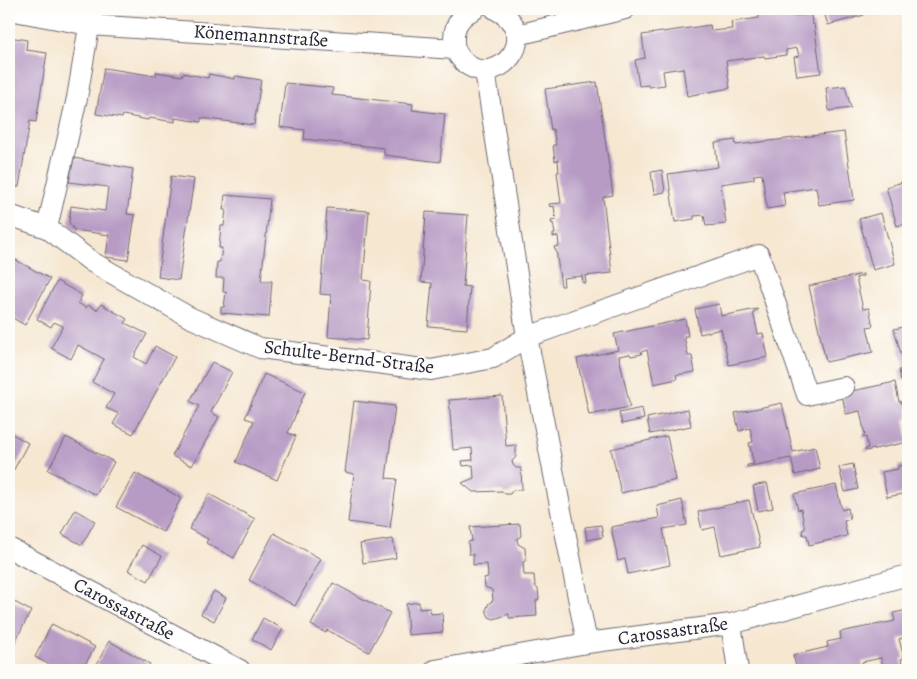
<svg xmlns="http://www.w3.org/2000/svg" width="917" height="679" font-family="Alegreya,serif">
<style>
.building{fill:#b79bc5}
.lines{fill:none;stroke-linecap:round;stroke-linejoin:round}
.minor-casing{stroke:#6c6770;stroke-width:22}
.minor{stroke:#fff;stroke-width:20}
.labels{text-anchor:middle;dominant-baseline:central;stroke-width:4.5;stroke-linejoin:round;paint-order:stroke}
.street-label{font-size:19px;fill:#22223b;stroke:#fdfcf7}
</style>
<rect width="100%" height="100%" fill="#fdfcf7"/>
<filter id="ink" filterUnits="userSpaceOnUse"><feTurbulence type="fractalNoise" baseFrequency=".02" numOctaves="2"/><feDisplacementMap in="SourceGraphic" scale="10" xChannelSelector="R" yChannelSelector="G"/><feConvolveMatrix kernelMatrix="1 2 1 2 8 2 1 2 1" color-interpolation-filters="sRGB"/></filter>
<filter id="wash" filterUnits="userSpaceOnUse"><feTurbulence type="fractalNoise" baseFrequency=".0096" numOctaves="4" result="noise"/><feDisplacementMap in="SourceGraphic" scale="20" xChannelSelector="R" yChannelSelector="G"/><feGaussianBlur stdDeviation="1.12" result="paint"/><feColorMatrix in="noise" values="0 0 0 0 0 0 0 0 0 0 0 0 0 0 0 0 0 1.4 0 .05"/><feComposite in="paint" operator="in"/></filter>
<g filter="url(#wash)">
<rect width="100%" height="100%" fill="#f6e7d1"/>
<g id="blocks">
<path class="building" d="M823,9H862L864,15L828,25Z
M790,10L791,16L811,14L812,24H814L821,73L797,76L794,57L799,56L797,48L786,50V55L765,58L764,56L726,61L730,88L687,96L683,68L663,71L665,85L649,87L648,85L639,86L635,60L645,58L642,35L710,25L711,31L732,29L731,22L759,18V14Z
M9,37L27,40L26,50L47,53L36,122L30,121L19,187L9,186Z
M104,68L156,76V72L182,76L183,73L208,78L209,74L235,79V76L261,80L254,125L201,118V122L175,118V122L149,118L148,120L123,115L122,118L96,114Z
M597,82L613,195L603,197L612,273L585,276L586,283H583L582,276L563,278L564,286H561L556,250H555L554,247L559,246L558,236L553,237V234H555L553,223L552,224L551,221L556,220L554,206L550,207L549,204L561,203L557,172H559L558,160L555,161L553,145H556L553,129L551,130L545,89Z
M285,83L333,88L332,95L413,104L412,110L445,114L440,162L384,155V148L304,139L305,130L280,127Z
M845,86L851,108L829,111L826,88Z
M844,132L854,200L819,205L816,187L783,192L785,206L767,209L762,174L754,175V179L721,184L726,224L706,226L704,215L694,216V219L675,222L668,174L718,167L715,143L735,140L736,145Z
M74,158L133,169L127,214L135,215L128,260L106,257L109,235L74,230L69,222L71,206L105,211L108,187L69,182Z
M662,170L665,192L654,194L651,172Z
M171,176L194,179L179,280L158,277Z
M908,178V223L897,226L886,187L906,181L905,179Z
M225,195L270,199L261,281H272L269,317L221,313V307H224L226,292H223L224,278H216L217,262H220L222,248H219L221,226H224L226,210H223Z
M327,208L369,211L363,280L371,281L367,340L328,337L331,295L320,294Z
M426,212L468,215L463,286L470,287L467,329L428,326L432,283L421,282Z
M881,213L895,264L873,270L859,219Z
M9,256L50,279L25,325L9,316Z
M863,274V276L856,278L863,309L869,308L873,326L867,327L873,352L826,362L809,286Z
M57,281L82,295L78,303L86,308L88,305L97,310L101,304L127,319L125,323L147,334L134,357L146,364L155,346L175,357L133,434L113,424L119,414L106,408L114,394L92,382L104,359L78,345L71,359L51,348L63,326L54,322L51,327L37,319Z
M719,304L721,316L757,309L758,310L753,312L758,334L763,333L768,357L729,365L721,329L700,334L695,309Z
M685,319L688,336H684L688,356H692L695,372L676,375L677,379L654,384L647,350L641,352L642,354L631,356L630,354L619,356L630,407L589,415L577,359L618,350L614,334Z
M908,326V380L901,381L899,370L905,368L894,329Z
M212,362L232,372L211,412L219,417L192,466L172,456L199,406L190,401Z
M264,374L305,392L288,433L296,436L277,480L236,462L254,421L245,418Z
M895,382L899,402L901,401V403L907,402L908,406V417L904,420L908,442L865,451V449L868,448L866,437L863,438L862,436L865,435L860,411L846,414L842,395H833Z
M502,396L506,446L516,445V457L512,461L513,465L516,468H521L522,489L513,490L510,494H505L502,491L473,492L462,483L474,478L473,465L463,466L462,461L473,460L472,448L453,450L449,400Z
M354,401L395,406L386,478L397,479L390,528L348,522L354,474L345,472Z
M782,403L793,452L815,447L820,469L795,475L791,458L747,467V465L754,464L749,443L753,442L750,428L739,431L735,413Z
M642,408L644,419L622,424L619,413Z
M688,409L691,426L650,434L647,418Z
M9,432L28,443L11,475L9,473Z
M667,436L676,480L621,493L611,449Z
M66,437L114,462L96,495L48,470Z
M853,464L858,489L845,492L839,467Z
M908,464V514L907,515L903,494L887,497L882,472L898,469V466Z
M135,473L181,498L163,532L116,507Z
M767,483L773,508L758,511L753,486Z
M836,485L842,510L848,508L850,519L844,521L847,536L809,545L807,535H803L802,530L805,529L801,509L798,510L794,494Z
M209,494L255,519L234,558L206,543L208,539L189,529Z
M682,500L687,525L663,529L670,565L628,574L625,559L618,561L611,527L659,518L657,506Z
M749,500L760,547L721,555L715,527L702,530L698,512Z
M75,510L95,521L82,545L62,534Z
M520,524L521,536L517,539L518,544L525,548L526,561L523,562L524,575H534L535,586L538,589L539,599L536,601L537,616L509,618V614L494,619L489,617L486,610L489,603L493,601L492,590L485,587L484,578L488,577L487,564L473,565V554H469L468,542L472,541L470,527Z
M601,525L603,537L587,540L585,527Z
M274,533L321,559L295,606L249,580Z
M393,539L396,558L363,563L360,544Z
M142,545L162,556L148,581L128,570Z
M333,583L390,613L369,652L327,630L326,633L311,625Z
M214,591L226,598L214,621L201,614Z
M9,599L31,611L9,653Z
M419,602V609L430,608L431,614L442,613L443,632L408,635L406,604Z
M908,610V637L899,639L904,658L901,659L903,670H884L881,658L862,662L863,667L849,670H797L793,655L828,647L827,642L841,639L840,632L895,621L893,613Z
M263,618L283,629L271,650L252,639Z
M52,624L95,647L82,670H59L35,657Z
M109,641L150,664L147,670H109L97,664Z"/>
</g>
</g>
<g filter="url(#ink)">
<use href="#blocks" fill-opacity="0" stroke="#6c6770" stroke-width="1"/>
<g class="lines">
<g class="minor-casing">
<path id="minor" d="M475,9C463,14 454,24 454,38C453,48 458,56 464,62C495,91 547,36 495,9
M9,10L89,25L455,49
M517,35L625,9
M485,71L527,337L587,643
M9,215L47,228L92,262L189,317L260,348L431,370L493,358L527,337L759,255L807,395L844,387
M47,228L77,98L92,9
M9,548L240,670
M731,624L738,670
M435,670L587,643L731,624L908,575"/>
</g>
<use href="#minor" class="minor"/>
</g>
</g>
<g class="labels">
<g class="street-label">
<text transform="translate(261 36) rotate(4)">Könemannstraße</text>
<text transform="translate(349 357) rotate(7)">Schulte-Bernd-Straße</text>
<text transform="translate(124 609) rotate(28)">Carossastraße</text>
<text transform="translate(673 631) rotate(-8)">Carossastraße</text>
</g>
</g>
<rect width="917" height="679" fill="none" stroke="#fdfcf7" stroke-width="30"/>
</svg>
